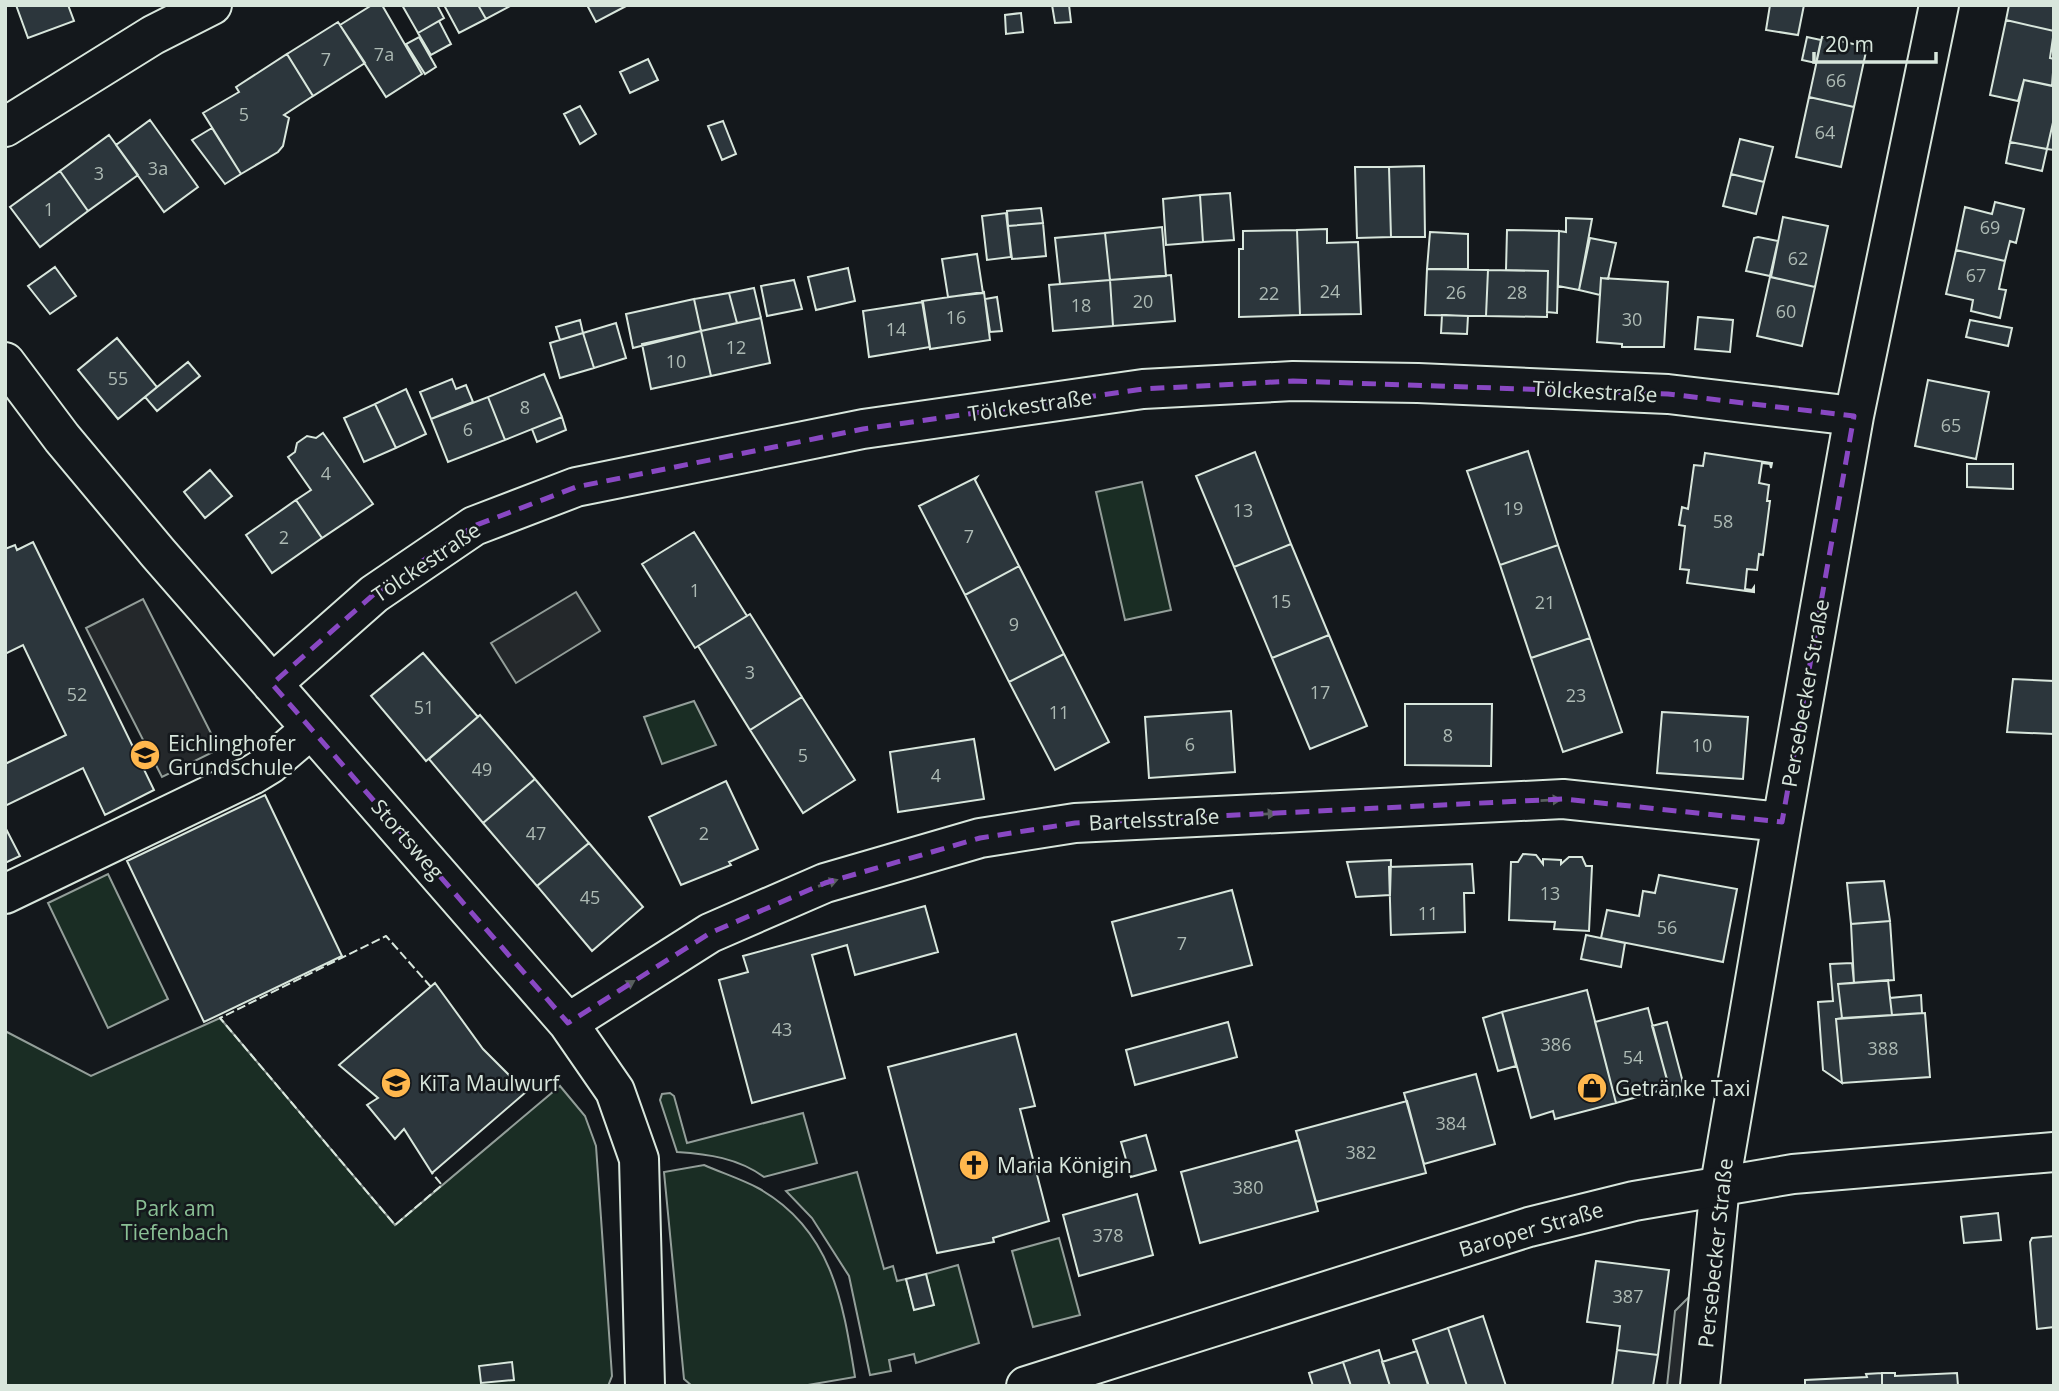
<svg xmlns="http://www.w3.org/2000/svg" width="2059" height="1391" font-family="'Open Sans',sans-serif">
<style>
.green{fill:#1a2d24;stroke:#939e99;stroke-width:2}
.parking{fill:#24282b;stroke:#939e99;stroke-width:2}
.building{fill:#2c363c;stroke:#d8e6dc;stroke-width:2}
.lines{fill:none;stroke-linecap:round;stroke-linejoin:round}
.minor-casing{stroke:#d8e6dc;stroke-width:42}
.major-casing{stroke:#d8e6dc;stroke-width:42}
.minor{stroke:#14181c;stroke-width:38}
.major{stroke:#14181c;stroke-width:38}
.fence{stroke:#d8e6dc;stroke-width:2;stroke-dasharray:9 3.5;stroke-linecap:butt}
.oneway{fill:#59605f}
.marked{fill:none;stroke:#8948c3;stroke-width:5;stroke-dasharray:14 9;stroke-linejoin:round}
.labels{text-anchor:middle;dominant-baseline:central;stroke-width:5;stroke-linejoin:round;paint-order:stroke}
.number-label{font-size:18px;fill:#adbab4}
.street-label{font-size:21px;fill:#d8e6dc;stroke:#14181c}
.poi-label{font-size:21px;fill:#d8e6dc;stroke:#14181c;text-anchor:start}
.park-label{font-size:21px;fill:#8ac095;stroke:#14181c}
</style>
<rect width="100%" height="100%" fill="#14181c"/>
<path class="green" d="M1142,482L1171,610L1125,620L1096,492Z
M694,701L716,745L662,764L644,717Z
M108,874L168,999L108,1028L48,903Z
M220,1018L395,1225L560,1086L585,1116L596,1146L612,1376L608,1386H5V1031L91,1076Z
M670,1093L674,1096L687,1143L803,1113L817,1163L764,1177C738,1158 708,1154 677,1152L660,1100L662,1094Z
M704,1165C722,1173 741,1179 758,1188C832,1229 843,1302 855,1377L802,1386H692L684,1379L664,1172Z
M857,1172L884,1269L893,1266L897,1281L906,1279L914,1309L933,1305L926,1274L958,1265L979,1343L916,1363L914,1354L889,1360L891,1371L870,1375L849,1276L812,1218L786,1191Z
M1059,1238L1080,1315L1033,1327L1012,1251Z"/>
<path class="parking" d="M576,592L600,631L516,683L491,643Z
M143,599L219,749L162,777L86,628Z
M1691,1295L1682,1386H1667L1675,1311Z"/>
<path class="building" d="M16,5H68L74,21L28,38Z
M372,5H382L422,74L386,97L340,25Z
M402,5H437L444,18L418,33Z
M444,5H478L486,19L459,33Z
M478,5H512L486,19Z
M587,5H628L596,22Z
M1052,5H1069L1071,22L1055,23Z
M1770,5H1804L1798,35L1766,30Z
M2009,5H2054V31L2006,20Z
M1021,13L1023,32L1006,34L1005,15Z
M2006,20L2054,31L2050,58L2054,59L2052,86L2024,80L2018,101L1990,95Z
M439,21L451,44L431,55L418,33Z
M338,22L365,63L313,96L287,54Z
M419,37L436,67L425,74L406,44Z
M1807,37L1821,40L1816,63L1802,60Z
M1822,37L1867,47L1854,107L1809,97Z
M287,54L313,96L284,115L289,118L283,146L278,152L241,174L203,113L239,92L236,87Z
M648,59L658,80L630,93L620,72Z
M2024,80L2054,86V118L2047,149L2010,142Z
M1809,97L1854,107L1841,167L1796,157Z
M580,106L596,134L580,144L564,114Z
M2054,118V150L2047,149Z
M150,120L198,187L164,212L116,145Z
M723,121L736,154L722,160L708,126Z
M212,128L241,174L225,184L192,140Z
M109,135L138,175L88,211L60,171Z
M1740,139L1773,147L1764,182L1731,174Z
M2010,142L2047,149L2042,171L2006,163Z
M1424,166L1425,237H1391L1389,167Z
M1355,167H1389L1391,237L1357,238Z
M60,171L88,211L40,247L10,207Z
M1731,174L1764,182L1756,214L1723,206Z
M1230,193L1234,240L1203,242L1200,195Z
M1200,195L1203,242L1166,245L1163,199Z
M1995,202L2024,209L2016,243L2010,241L2005,261L1956,250L1965,207L1992,214Z
M1041,208L1043,223L1008,226L1007,211Z
M1006,213L1011,257L987,260L982,216Z
M1783,217L1828,226L1815,287L1771,277Z
M1566,218L1592,219L1579,290L1558,286L1559,231L1566,232Z
M1043,223L1046,256L1012,259L1008,226Z
M1162,227L1166,276L1110,280L1105,233Z
M1327,229V243L1358,242L1361,314L1300,315L1297,230Z
M1297,230L1300,315L1239,317V249H1243V231Z
M1507,230L1559,231L1557,313L1547,312L1548,271L1506,270Z
M1430,232L1468,234V269H1427Z
M1105,233L1110,280L1060,284L1055,238Z
M1758,237L1778,241L1770,276L1746,271L1754,238Z
M1590,238L1616,243L1608,279L1601,278L1600,295L1579,290Z
M1956,250L2005,261L1999,289L2006,290L2000,318L1971,311L1973,300L1946,294Z
M977,254L983,293L948,297L942,259Z
M55,267L76,296L50,314L28,286Z
M848,268L855,301L816,310L808,277Z
M1427,269L1488,270L1486,316L1425,315Z
M1488,270L1548,271L1547,317L1486,316Z
M1171,275L1175,321L1113,326L1110,280Z
M1770,277L1815,287L1802,346L1757,336Z
M1601,278L1668,282L1664,347H1622V344L1597,342Z
M794,280L802,309L767,316L761,286Z
M1110,280L1113,326L1053,331L1049,285Z
M754,288L761,318L737,323L729,293Z
M984,292L990,340L930,349L922,301Z
M729,293L737,323L701,331L694,299Z
M997,297L1002,331L990,332L985,299Z
M694,299L701,331L633,348L626,314Z
M923,302L930,347L869,357L863,311Z
M1442,315L1468,316L1467,334L1441,333Z
M1698,317L1733,320L1730,352L1695,349Z
M761,318L770,363L711,376L701,331Z
M580,320L583,333L560,340L556,327Z
M1970,320L2012,328L2008,346L1966,337Z
M616,323L626,358L594,368L583,333Z
M701,331L711,376L651,389L642,344Z
M583,333L594,368L560,378L550,343Z
M117,338L157,387L118,419L78,370Z
M188,362L200,376L157,411L145,397Z
M544,374L562,417L505,440L488,397Z
M452,379L456,389L466,385L473,402L431,419L420,392Z
M1928,380L1989,392L1976,459L1915,446Z
M406,389L426,434L396,448L375,404Z
M488,397L505,440L448,462L431,419Z
M375,404L396,448L364,462L344,418Z
M562,417L566,430L537,442L532,429Z
M323,433L373,504L322,538L296,500L311,490L288,457L295,452L297,443L307,436L316,438Z
M1528,451L1558,545L1500,565L1467,471Z
M1255,452L1291,544L1234,567L1196,476Z
M1705,453L1772,463L1771,468L1770,464L1762,463L1759,483L1769,485L1767,501H1770L1763,555L1759,554L1757,570L1747,569L1745,589L1752,590L1754,587V592L1687,583L1689,570L1680,569L1685,526L1679,525L1682,507L1688,509L1694,465L1703,466Z
M1967,464H2013V489L1967,487Z
M210,470L232,496L205,518L184,492Z
M977,477L975,480L1019,566L965,595L919,506Z
M296,500L322,538L272,573L246,535Z
M694,532L747,616L695,648L642,564Z
M33,542L154,790L105,815L83,768L5,806V764L66,735L23,645L5,654V549L15,545L17,550Z
M1291,544L1329,635L1272,658L1234,567Z
M1558,545L1590,638L1531,658L1500,565Z
M1019,566L1064,654L1009,682L965,595Z
M750,614L802,697L750,730L698,646Z
M1329,635L1367,726L1310,749L1272,658Z
M1590,638L1622,732L1563,752L1531,658Z
M423,653L478,717L426,761L371,696Z
M1064,654L1109,742L1055,770L1009,682Z
M2013,679L2054,681V734L2007,732Z
M802,697L855,780L803,813L750,730Z
M1405,704H1492L1491,766L1405,765Z
M1231,711L1235,772L1149,778L1145,717Z
M1662,712L1748,717L1743,779L1657,773Z
M480,715L535,779L483,823L429,759Z
M974,739L984,799L898,812L890,752Z
M535,779L589,843L537,886L483,823Z
M726,781L758,849L729,862L731,865L681,885L649,817Z
M265,795L342,956L204,1022L127,861Z
M5,827L20,856L5,863Z
M589,843L643,907L592,951L537,886Z
M1523,854L1536,855L1543,864V859L1561,860V864L1569,857H1582L1586,866H1592L1589,931L1554,929L1555,922L1509,920L1511,862H1518Z
M1391,860L1390,895L1356,897L1347,862Z
M1472,864L1474,893H1464L1465,932L1391,935L1389,867Z
M1659,875L1737,889L1723,962L1601,938L1607,910L1639,916L1643,891L1655,893Z
M1884,881L1890,921L1851,924L1847,883Z
M1232,890L1252,965L1132,996L1112,922Z
M925,906L938,952L855,975L847,945L812,955L845,1078L752,1103L719,980L748,972L743,956Z
M1890,921L1894,980L1854,983L1851,924Z
M1586,935L1625,943L1621,967L1581,959Z
M1852,963L1854,983L1838,984L1842,1018L1836,1019L1842,1083L1823,1070L1818,1002L1833,1001L1830,964Z
M1888,980L1892,1015L1842,1018L1838,984Z
M435,983L483,1049L526,1092L432,1173L404,1129L395,1139L367,1105L378,1098L339,1065Z
M1587,990L1616,1103L1555,1119L1553,1111L1531,1118L1502,1012Z
M1921,995L1922,1013L1892,1015L1890,998Z
M1648,1008L1669,1088L1616,1103L1595,1022Z
M1502,1012L1516,1066L1498,1071L1483,1018Z
M1925,1013L1930,1077L1842,1083L1836,1019Z
M1228,1022L1237,1057L1135,1085L1126,1050Z
M1667,1022L1686,1094L1672,1097L1652,1026Z
M1016,1034L1035,1106L1020,1109L1049,1221L993,1238L994,1242L937,1253L888,1067Z
M1476,1074L1495,1144L1424,1164L1404,1093Z
M1407,1101L1426,1173L1316,1202L1296,1131Z
M1146,1135L1156,1170L1131,1177L1121,1142Z
M1299,1140L1318,1211L1200,1243L1181,1172Z
M1137,1194L1153,1255L1079,1276L1063,1215Z
M1998,1213L2001,1240L1964,1243L1961,1217Z
M2054,1236V1327L2037,1329L2030,1242L2032,1238Z
M1596,1261L1669,1270L1658,1355L1617,1350L1620,1326L1587,1322Z
M926,1274L934,1305L914,1310L906,1279Z
M1483,1316L1506,1386H1467L1448,1328Z
M1448,1328L1467,1386H1429L1413,1340Z
M1379,1350L1390,1386H1351L1343,1362Z
M1617,1350L1658,1355L1653,1386H1612Z
M1417,1351L1428,1385L1390,1386L1382,1362Z
M512,1362L514,1380L481,1383L479,1366Z
M1343,1362L1351,1386H1313L1309,1373Z
M1882,1373H1895V1376L1957,1373L1958,1386H1882Z
M1882,1373V1386H1805V1380L1867,1377L1866,1374Z"/>
<g class="lines">
<g class="minor-casing">
<path id="minor" d="M5,127L153,35L212,5
M5,362L62,438L158,553L568,1023L615,1091L639,1159L645,1386
M272,684L374,594L474,526L576,487L863,429L1143,389L1293,381L1418,383L1668,394L1854,416
M5,894L252,775L270,764L311,729
M568,1023L710,933L825,883L980,838L1075,823L1563,799L1782,822
M1700,1386L1720,1185L1782,822L1854,416L1939,5"/>
</g>
<g class="major-casing">
<path id="major" d="M1026,1386L1529,1227L1634,1201L1793,1174L2054,1152"/>
</g>
<use href="#minor" class="minor"/>
<use href="#major" class="major"/>
<path class="fence" d="M431,987L386,936L220,1018L395,1225L442,1185L432,1173"/>
</g>
<defs><path id="oneway-solid" d="M-6-.8H1V-3.2L6.5 0L1 3.2V.8H-6Z" transform="scale(1.75)"/></defs>
<g class="oneway">
<use href="#oneway-solid" transform="translate(1551 800) rotate(-3)"/>
<use href="#oneway-solid" transform="translate(1266 814) rotate(-3)"/>
<use href="#oneway-solid" transform="translate(828 883) rotate(-19)"/>
<use href="#oneway-solid" transform="translate(626 986) rotate(-32)"/>
</g>
<path class="marked" d="M1293,381L1668,394L1854,416L1782,822L1563,799L1075,823L980,838L825,883L710,933L568,1023L272,684L374,594L474,526L576,487L863,429L1143,389Z"/>
<defs>
<g id="school-disc" transform="scale(1.575)"><circle r="9.5" fill="#ffb74d" stroke="#14181c"/><path d="M0-5L7-2L0 1L-7-2ZM-4 1L0 2.5L4 1V4Q0 6-4 4Z" fill="#111"/></g>
<g id="shop-disc" transform="scale(1.575)"><circle r="9.5" fill="#ffb74d" stroke="#14181c"/><path d="M-5-2.5h2.3a2.7 3.5 0 0 1 5.4 0H5L5.5 6h-11ZM-1.5-2.5h3a1.5 2.3 0 0 0-3 0Z" fill="#111"/></g>
<g id="church-disc" transform="scale(1.575)"><circle r="9.5" fill="#ffb74d" stroke="#14181c"/><path d="M-1.2-6h2.4v3.5h3.3v2.4h-3.3V6h-2.4V-.1h-3.3v-2.4h3.3Z" fill="#111"/></g>
</defs>
<g fill-rule="evenodd">
<use href="#school-disc" x="145" y="755"/>
<use href="#school-disc" x="396" y="1083"/>
<use href="#shop-disc" x="1592" y="1088"/>
<use href="#church-disc" x="974" y="1165"/>
</g>
<g class="labels">
<g class="number-label">
<text x="384" y="54">7a</text>
<text x="326" y="59">7</text>
<text x="1836" y="80">66</text>
<text x="244" y="114">5</text>
<text x="1825" y="132">64</text>
<text x="158" y="168">3a</text>
<text x="99" y="173">3</text>
<text x="49" y="209">1</text>
<text x="1990" y="227">69</text>
<text x="1798" y="258">62</text>
<text x="1976" y="275">67</text>
<text x="1330" y="291">24</text>
<text x="1456" y="292">26</text>
<text x="1517" y="292">28</text>
<text x="1269" y="293">22</text>
<text x="1143" y="301">20</text>
<text x="1081" y="305">18</text>
<text x="1786" y="311">60</text>
<text x="956" y="317">16</text>
<text x="1632" y="319">30</text>
<text x="896" y="329">14</text>
<text x="736" y="347">12</text>
<text x="676" y="361">10</text>
<text x="118" y="378">55</text>
<text x="525" y="407">8</text>
<text x="1951" y="425">65</text>
<text x="468" y="429">6</text>
<text x="326" y="473">4</text>
<text x="1513" y="508">19</text>
<text x="1243" y="510">13</text>
<text x="1723" y="521">58</text>
<text x="969" y="536">7</text>
<text x="284" y="537">2</text>
<text x="695" y="590">1</text>
<text x="1281" y="601">15</text>
<text x="1545" y="602">21</text>
<text x="1014" y="624">9</text>
<text x="750" y="672">3</text>
<text x="1320" y="692">17</text>
<text x="77" y="694">52</text>
<text x="1576" y="695">23</text>
<text x="424" y="707">51</text>
<text x="1059" y="712">11</text>
<text x="1448" y="735">8</text>
<text x="1190" y="744">6</text>
<text x="1702" y="745">10</text>
<text x="803" y="755">5</text>
<text x="482" y="769">49</text>
<text x="936" y="775">4</text>
<text x="536" y="833">47</text>
<text x="704" y="833">2</text>
<text x="1550" y="893">13</text>
<text x="590" y="897">45</text>
<text x="1428" y="913">11</text>
<text x="1667" y="927">56</text>
<text x="1182" y="943">7</text>
<text x="782" y="1029">43</text>
<text x="1556" y="1044">386</text>
<text x="1883" y="1048">388</text>
<text x="1633" y="1057">54</text>
<text x="1451" y="1123">384</text>
<text x="1361" y="1152">382</text>
<text x="1248" y="1187">380</text>
<text x="1108" y="1235">378</text>
<text x="1628" y="1296">387</text>
</g>
<g class="street-label">
<text transform="translate(1595 391) rotate(3)">Tölckestraße</text>
<text transform="translate(1030 405) rotate(-8)">Tölckestraße</text>
<text transform="translate(426 562) rotate(-34)">Tölckestraße</text>
<text transform="translate(1805 693) rotate(-80)">Persebecker Straße</text>
<text transform="translate(1154 819) rotate(-3)">Bartelsstraße</text>
<text transform="translate(408 839) rotate(49)">Stortsweg</text>
<text transform="translate(1531 1229) rotate(-16)">Baroper Straße</text>
<text transform="translate(1715 1253) rotate(-84)">Persebecker Straße</text>
</g>
<g class="poi-label">
<text x="168" y="743">Eichlinghofer<tspan x="168" dy="24">Grundschule</tspan></text>
<text x="419" y="1083">KiTa Maulwurf</text>
<text x="1615" y="1088">Getränke Taxi</text>
<text x="997" y="1165">Maria Königin</text>
</g>
<g class="park-label">
<text x="175" y="1208">Park am<tspan x="175" dy="24">Tiefenbach</tspan></text>
</g>
</g>
<rect width="2059" height="1391" fill="none" stroke="#d8e6dc" stroke-width="14"/>
<path d="M1814 52v10h122v-10" fill="none" stroke="#d8e6dc" stroke-width="3.5"/>
<text x="1825" y="52" font-size="21" fill="#d8e6dc" stroke="#14181c" stroke-width="5" paint-order="stroke">20 m</text>
</svg>
